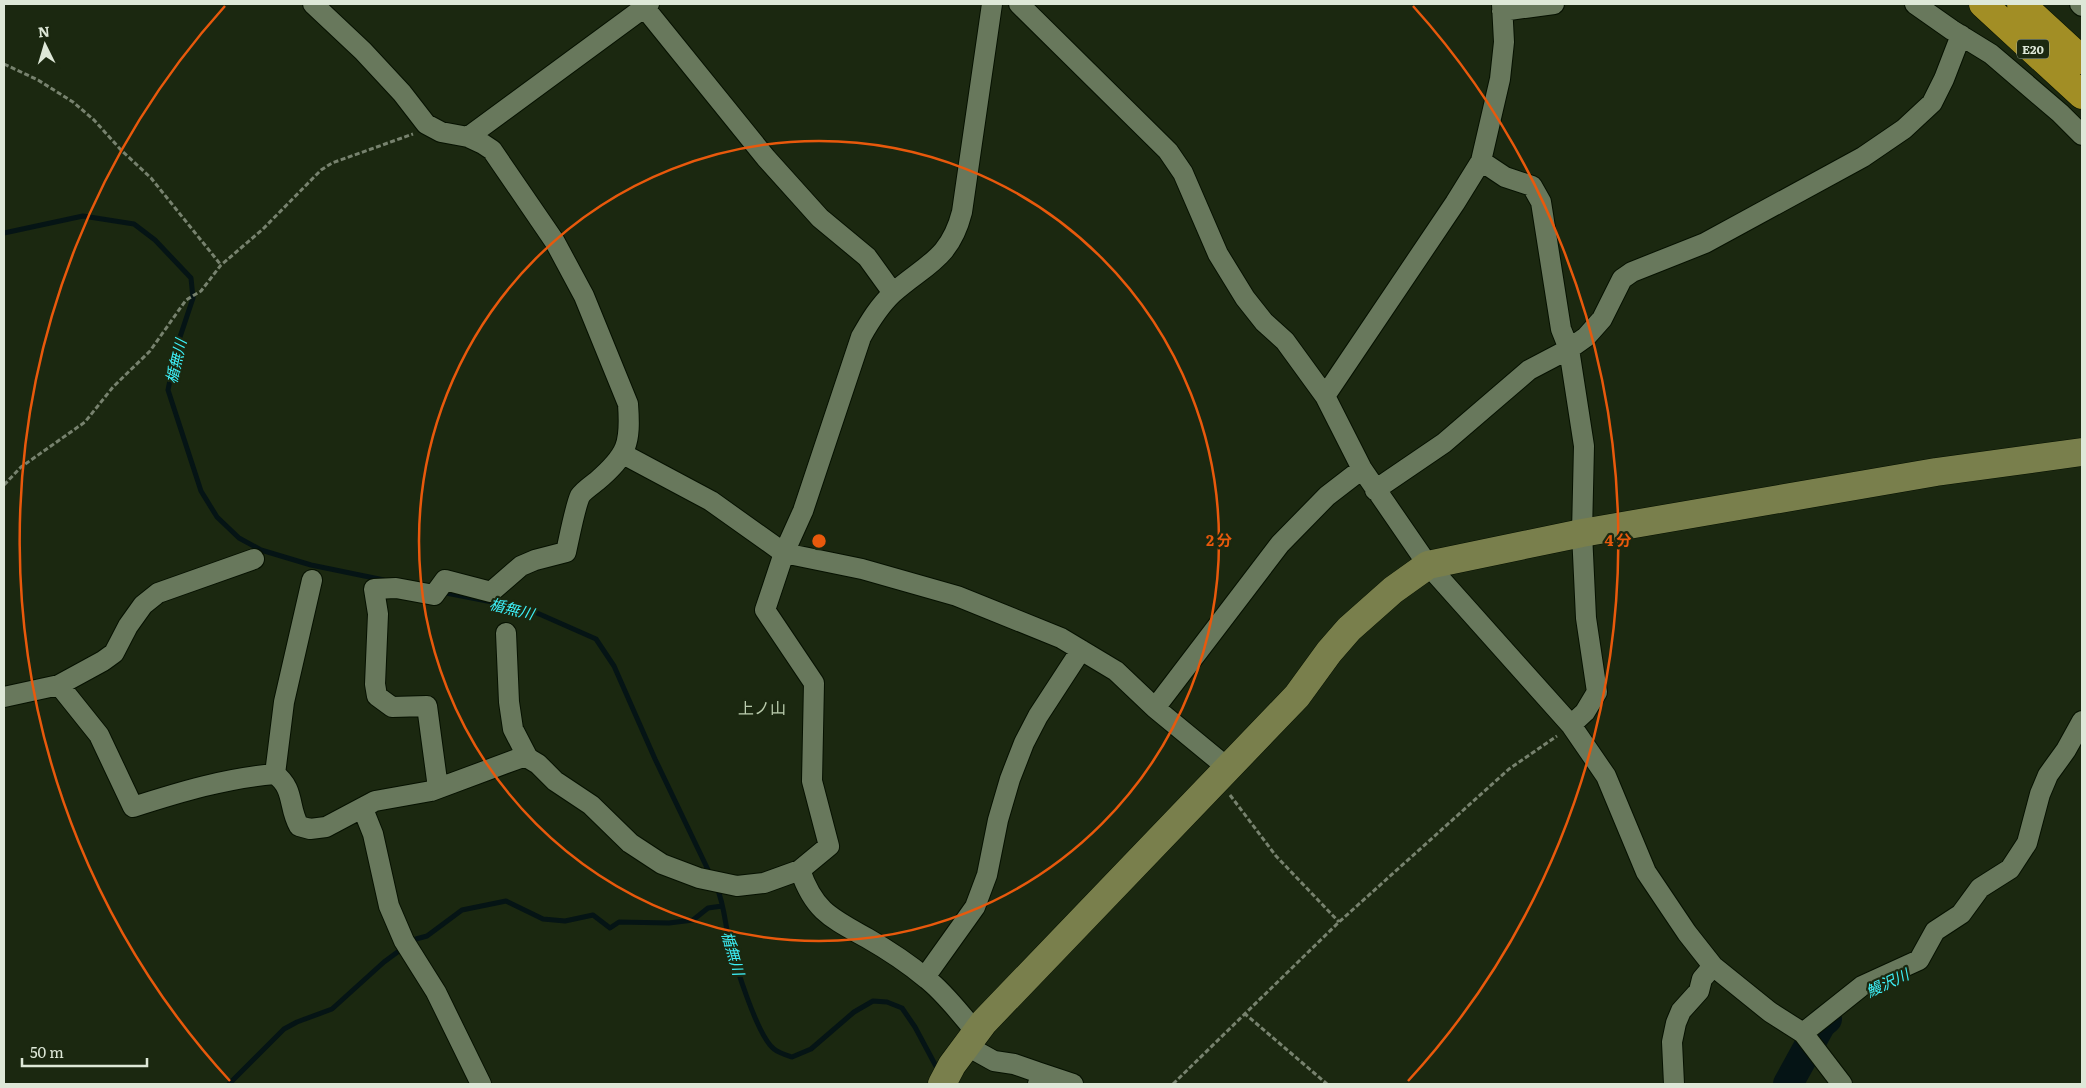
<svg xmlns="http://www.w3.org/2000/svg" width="2086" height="1088" font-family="Literata,'Noto Sans JP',serif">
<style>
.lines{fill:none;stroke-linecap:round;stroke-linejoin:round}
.stream{stroke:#051415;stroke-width:5}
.river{stroke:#051415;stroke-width:30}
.street-casing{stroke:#061100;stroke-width:22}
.secondary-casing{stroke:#061100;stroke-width:29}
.highway-casing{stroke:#061100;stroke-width:29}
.path{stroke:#77826e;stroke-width:3;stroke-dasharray:5 2.5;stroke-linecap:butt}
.street{stroke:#68785c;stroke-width:20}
.secondary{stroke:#797f4c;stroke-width:28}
.highway{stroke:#a28e25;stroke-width:28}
.ring{fill:none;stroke:#e8590c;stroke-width:2.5}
.labels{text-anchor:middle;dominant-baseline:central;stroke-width:4.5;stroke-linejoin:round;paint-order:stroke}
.shield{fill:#1b2810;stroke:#a4ae9c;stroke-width:1}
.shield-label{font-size:12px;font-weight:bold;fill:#dee8d8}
.water-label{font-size:15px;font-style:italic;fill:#3df0f8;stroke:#1b2810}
.quarter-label{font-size:16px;fill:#baccad;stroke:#1b2810}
.centre{fill:#e8590c;stroke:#1b2810;stroke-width:2.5}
.ring-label{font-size:15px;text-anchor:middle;font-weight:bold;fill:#e8590c;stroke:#1b2810;stroke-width:4.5;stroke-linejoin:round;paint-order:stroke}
</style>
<rect width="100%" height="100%" fill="#1b2810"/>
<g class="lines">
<path class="stream" d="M4,233L83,216L134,224L155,240L191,278L193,298L177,346L168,390L201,491L217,517L239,538L261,550L311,565L384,580
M441,592L528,609L596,639L614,666L655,759L711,876
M717,888C724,904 725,923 729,940C735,963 757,1036 774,1049C779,1053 786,1055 792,1057L811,1049L854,1012L873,1001L887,1002L902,1008L915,1027L938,1070
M410,943L416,939L427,936L462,910L506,901L543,919L565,921L593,915L610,928L619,922L669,923L693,920L708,908L722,906
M229,1084L284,1029L297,1022L332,1009L384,962L403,948"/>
<path class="river" d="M1788,1084L1821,1024L1827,1019"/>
<g class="street-casing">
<path id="street" d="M313,4L363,51L402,93L426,124L441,132L468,137L483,144L492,150L555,242L584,296L628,404C631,444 627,455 597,481C592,485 583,491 580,496C575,507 569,539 566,552L535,560L521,566L491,592L445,580L434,595L396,588L374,589L378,614L375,684L377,696L392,707L427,706L438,788
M992,4L962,212C950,259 926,264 893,293C879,306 870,321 861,337L803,511L784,553L862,569L957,596L1061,638L1116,671L1155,708L1229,769
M1019,4L1168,151L1183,173L1218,254L1245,298L1264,322L1285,341L1325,396
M1502,4L1504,42L1500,79L1481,161L1455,203L1325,396L1362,469L1428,565L1571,725L1606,776L1646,872L1687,933L1713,966L1770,1012L1803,1033L1842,1084
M1915,4L1952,30L1991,54L2060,113L2082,135
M2080,4L2082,6
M644,7L766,158L820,218L867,257L893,293
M1502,11L1554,4
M468,137L649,4
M1481,161L1505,177L1532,186L1541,202L1561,329L1569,349L1584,446L1582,533L1586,618L1597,692L1585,712L1571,725
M1375,490L1444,443L1529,370L1569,349L1586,337L1602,319L1622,279L1632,272L1705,243L1863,157L1904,129L1932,103L1944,79L1961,35
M506,633L509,702L513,729L528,758
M59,685L99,735L133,807C180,792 226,778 275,774C295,789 288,807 299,826L310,829L326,827L375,801L431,791L520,758H528L538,764L555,781L591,805L630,843L662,864L699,878L737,886L764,883L800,870L829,846L812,781L814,683L765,610L784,553L711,501L623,454
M4,697L59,685L103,661L114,653L128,626L143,605L158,593L254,559
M1155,708L1280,544L1327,496L1362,469
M275,774L284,702L312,580
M363,809L373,834L389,906L404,941L436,992L481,1084
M800,870C814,911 831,918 867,938C888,950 909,964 927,979C946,994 961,1015 977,1033
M925,977L975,907L987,875L998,820L1010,779L1024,743L1038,716L1081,650
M1803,1033L1862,986L1919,960L1935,931L1961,914L1980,888L2010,869L2027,843L2040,794L2048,775L2066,750L2082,721
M967,1046L994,1061L1014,1064L1037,1072L1040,1079L1038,1084
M1037,1072L1073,1084
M1674,1084L1672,1042L1676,1023L1681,1011L1699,991L1702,979L1713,966"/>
</g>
<g class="secondary-casing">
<path id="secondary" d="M942,1084L952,1065L984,1022L1297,696L1329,652L1349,629L1393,590L1428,565L1582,533L1936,472L2082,452"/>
</g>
<g class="highway-casing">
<path id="highway" d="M1983,4L2082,95
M2021,4L2082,60"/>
</g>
<path class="path" d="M4,64L38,80L73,102L94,120L121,150L151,178L221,265
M4,485L21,467L85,422L113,387L150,351L186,300L201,291L221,265L263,229L321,170L332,163L413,134
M1230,795L1276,856L1339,922
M1244,1013L1327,1084
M1173,1084L1339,922L1509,769L1557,736"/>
<use href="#street" class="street"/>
<use href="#secondary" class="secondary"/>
<use href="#highway" class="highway"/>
</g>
<g class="ring">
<circle cx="819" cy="541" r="400"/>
<path d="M230 1081A799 799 0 0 1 225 6M1413 6A799 799 0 0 1 1408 1081"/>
</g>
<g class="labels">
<rect class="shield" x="2017" y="39.5" width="32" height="19" rx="4"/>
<g class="shield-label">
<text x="2033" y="49">E20</text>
</g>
<g class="water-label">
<text transform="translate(175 361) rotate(-77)">楯無川</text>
<text transform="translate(512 608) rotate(14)">楯無川</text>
<text transform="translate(734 953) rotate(74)">楯無川</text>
<text transform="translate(1887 982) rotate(-25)">鰻沢川</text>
</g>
<g class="quarter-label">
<text x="762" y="707">上ノ山</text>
</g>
</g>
<circle cx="819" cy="541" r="8" class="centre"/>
<g class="ring-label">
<text x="1219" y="546">2 分</text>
<text x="1618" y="546">4 分</text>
</g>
<rect width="2086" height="1088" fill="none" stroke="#dee8d8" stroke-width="10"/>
<g transform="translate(45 45) rotate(355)" stroke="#1b2810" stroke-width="4" paint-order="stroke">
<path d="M0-4L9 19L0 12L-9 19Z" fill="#dee8d8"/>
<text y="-8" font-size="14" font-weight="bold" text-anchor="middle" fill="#dee8d8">N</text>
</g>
<path d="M22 1058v8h125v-8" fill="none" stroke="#dee8d8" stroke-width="2.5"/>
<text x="30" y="1058" font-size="15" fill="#dee8d8" stroke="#1b2810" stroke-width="4" paint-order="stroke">50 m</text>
</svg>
